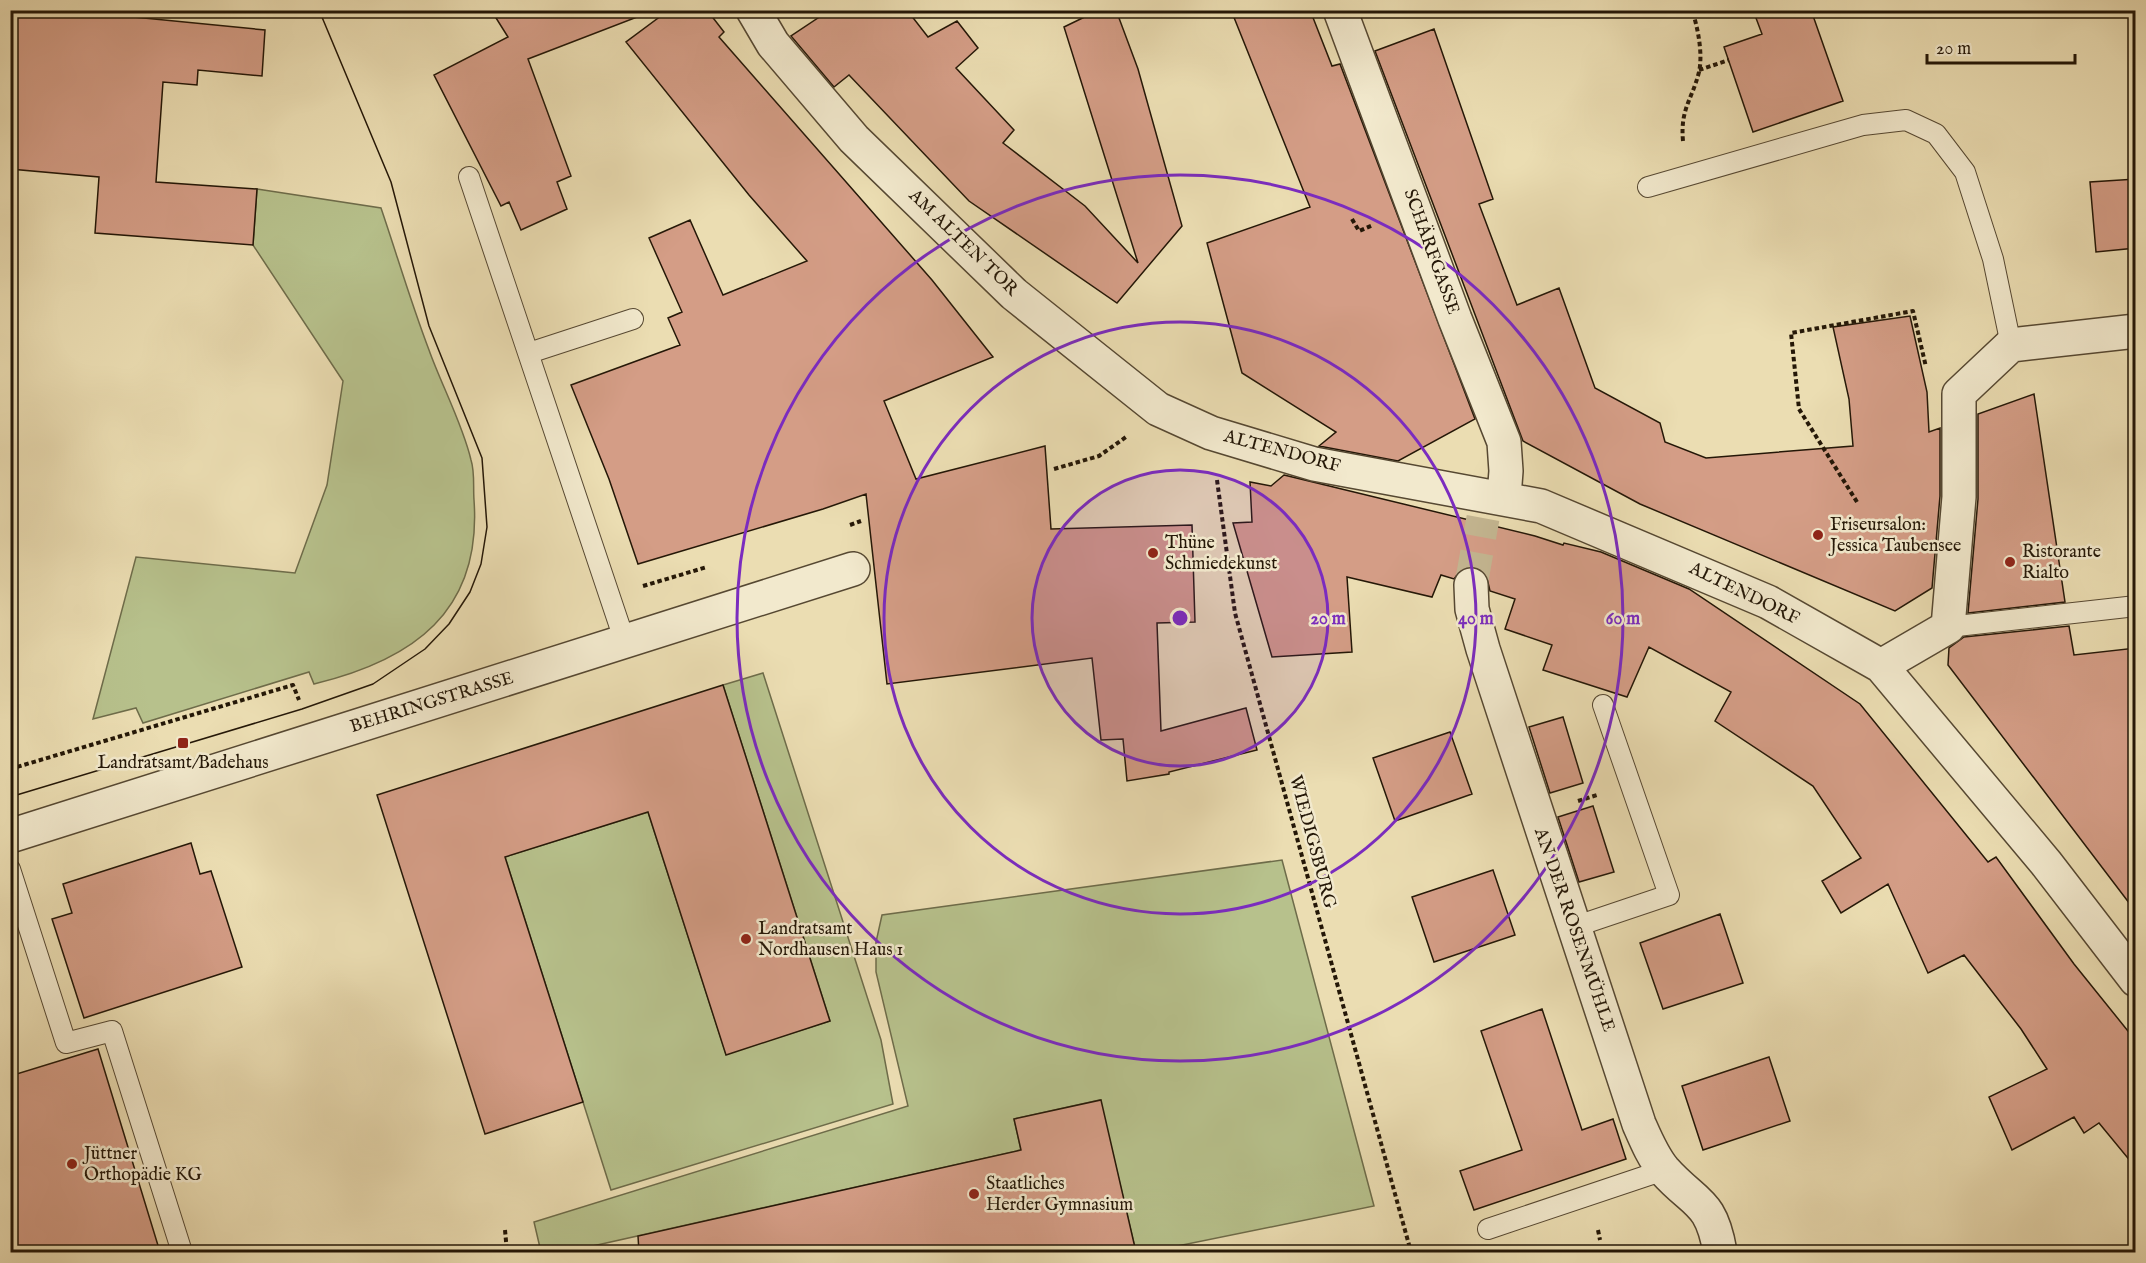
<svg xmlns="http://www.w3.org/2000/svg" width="2146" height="1263" font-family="'IM FELL English',serif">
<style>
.green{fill:#b7c18c;stroke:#6e6c4a;stroke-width:1.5}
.building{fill:#d49d86;stroke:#241707;stroke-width:1.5}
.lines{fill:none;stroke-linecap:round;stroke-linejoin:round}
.street-tunnel{stroke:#c3b590;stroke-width:33;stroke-dasharray:33 16;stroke-linecap:butt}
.lane-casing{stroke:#564832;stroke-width:22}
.street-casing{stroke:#564832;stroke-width:36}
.path{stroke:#241707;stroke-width:4;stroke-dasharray:4.5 3;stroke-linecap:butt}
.lane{stroke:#f2e9cd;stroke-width:20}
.street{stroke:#f2e9cd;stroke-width:33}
.tram{stroke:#241707;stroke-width:1.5}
.ring{fill:none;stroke:#7b2cbf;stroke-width:3}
.poi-dot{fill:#8f2418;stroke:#f2e9cd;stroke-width:2}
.labels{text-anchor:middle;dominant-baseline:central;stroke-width:5;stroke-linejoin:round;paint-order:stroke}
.street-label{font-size:18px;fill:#241707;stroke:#f2e9cd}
.poi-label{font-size:18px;fill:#241707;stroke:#f2e9cd;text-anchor:start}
.centre{fill:#7b2cbf;stroke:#f2e9cd;stroke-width:3}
.ring-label{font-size:18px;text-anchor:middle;font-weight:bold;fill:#7b2cbf;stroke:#f2e9cd;stroke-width:5;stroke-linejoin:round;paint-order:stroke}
</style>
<rect width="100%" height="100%" fill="#ebddb2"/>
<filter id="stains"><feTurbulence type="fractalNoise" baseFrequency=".00333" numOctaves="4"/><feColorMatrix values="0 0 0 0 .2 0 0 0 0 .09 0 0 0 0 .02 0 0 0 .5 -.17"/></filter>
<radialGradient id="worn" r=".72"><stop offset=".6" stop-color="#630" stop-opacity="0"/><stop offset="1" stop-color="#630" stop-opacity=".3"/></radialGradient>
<path class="green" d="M257,189L381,208C397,255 411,303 429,350C441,384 463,425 471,460C475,472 473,487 474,500C482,612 413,660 314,684L309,672L143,723L136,708L93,719L136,557L295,573L327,485L343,381L253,245Z
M763,673L881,1040L893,1104L611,1190L505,857L648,812L726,1054L830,1021L723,685Z
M1282,860L1374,1206L1148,1252H1136L1100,1100L1014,1119L1021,1150L566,1252H541L534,1222L908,1106L876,972V942L882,915Z"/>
<path class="building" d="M10,10H62L265,30L262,76L198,70L197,85L163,82L156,182L257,189L253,245L95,233L99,177L10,169Z
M491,10H645V14L528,59L571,176L557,182L567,209L521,230L509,202L501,206L434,75L508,37Z
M669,10H707L724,32L719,37L932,280L993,357L884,401L916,479L1045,446L1051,529L1192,525L1195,622L1157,623L1161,731L1246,708L1257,750L1169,772V774L1127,781L1123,739L1101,740L1092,658L887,684L866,494L823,509L638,564L609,479L571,385L680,345L668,318L682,312L649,238L690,220L723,295L807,261L749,195L626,42Z
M830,10H907L928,37L957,21L978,48L956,68L1014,130L1003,143L1085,206L1138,263L1064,27L1099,10H1116L1138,69L1182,226L1117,303L969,201L849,75L834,87L791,36Z
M1231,10H1310L1332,66L1340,64L1475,419L1398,461L1319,446L1336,432L1242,373L1207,243L1310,207Z
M1753,10H1811L1843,101L1753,132L1724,47L1762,34Z
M1434,29L1493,199L1479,204L1517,305L1559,288L1595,388L1660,423L1665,442L1706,458L1853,446L1849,399L1833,327L1910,316L1927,392L1929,432L1940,428V496L1932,588L1895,611L1640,504L1523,441L1375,51Z
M2136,179V248L2096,252L2090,182Z
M2034,394L2065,602L1968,613L1978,499V414Z
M1284,475L1535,536L1563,545L1564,543L1601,552L1689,589L1860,704L1988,862L1996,857L2074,964L2136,1041V1168L2099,1123L2084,1133L2074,1117L2012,1150L1989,1097L2047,1069L2021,1029L1964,955L1928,973L1888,884L1841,913L1822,881L1861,858L1813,786L1715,721L1731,692L1649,647L1627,697L1543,670L1552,645L1505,629L1515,599L1490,591L1486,574L1480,569L1471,566L1461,570L1454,579L1441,575L1432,597L1347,577L1352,652L1272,657L1233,523L1252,522L1250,482L1271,486Z
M2069,626L2074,655L2136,648V912L1948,665L1949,648L1964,637Z
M723,685L830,1021L726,1055L648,812L505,857L583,1102L485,1134L377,795Z
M1563,717L1583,783L1550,793L1529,727Z
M1450,732L1472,794L1395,821L1373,758Z
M1593,806L1614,872L1579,882L1558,817Z
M191,843L200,874L211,871L242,967L84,1018L52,919L72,913L63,884Z
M1493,870L1515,935L1434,962L1412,897Z
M1720,914L1743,983L1663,1009L1640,943Z
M1542,1009L1582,1130L1613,1119L1626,1159L1474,1210L1460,1171L1522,1150L1481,1031Z
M98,1049L160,1252H10V1076Z
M1769,1057L1790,1121L1703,1150L1682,1086Z
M1101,1100L1136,1252H639L638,1236L1021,1150L1014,1119Z"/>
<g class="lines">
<path class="street-tunnel" d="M1471,585L1483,518"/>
<g class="lane-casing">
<path id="lane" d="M469,177L625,642
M1648,187L1863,125L1906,120L1936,134L1965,172L1993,259L2011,345
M529,353L633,319
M1948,627L2136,606
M10,869L66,1043L112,1031L182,1252
M1574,927L1669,895L1603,705
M1488,1229L1664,1170"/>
</g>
<g class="street-casing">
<path id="street" d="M753,10L773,44L854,139L1014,294L1158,409L1211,433L1314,464L1541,506L1768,602L1881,666L2046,863L2136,980
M1340,10L1455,319L1504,442L1506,471L1504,497
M1471,585L1472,609L1483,649L1639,1124C1646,1140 1653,1157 1664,1170C1695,1205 1711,1199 1720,1252
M1881,666L1948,627L1959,497V394L2011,345L2136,331
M10,836L853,569"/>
</g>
<path class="path" d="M1699,70L1729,60
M1683,141C1680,109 1692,100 1699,72C1703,54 1698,28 1692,10
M1352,219L1359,231L1373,225
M1054,469L1099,456L1126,437
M1217,480L1235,613L1411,1252
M1857,502L1799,409L1791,333L1913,311L1926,367
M850,525L861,521
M643,586L707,567
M10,769L293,685L299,700
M1578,801L1597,795
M505,1230L507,1252
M1598,1230L1600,1240"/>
<use href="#lane" class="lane"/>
<use href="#street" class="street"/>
<path class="tram" d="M10,797L302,709L373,684L425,649L449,624L470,592L481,564L487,527L482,458L429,326L391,182L319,10"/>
</g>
<circle cx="1180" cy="618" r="148" fill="#7b2cbf" fill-opacity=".12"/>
<g class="ring">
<circle cx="1180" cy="618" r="148"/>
<circle cx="1180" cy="618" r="296"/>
<circle cx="1180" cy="618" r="443"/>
</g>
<g class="poi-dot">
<circle cx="1818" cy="535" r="6"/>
<circle cx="1153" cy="553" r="6"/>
<circle cx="2010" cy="562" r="6"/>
<rect x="177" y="737" width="12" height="12" rx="3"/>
<circle cx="746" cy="939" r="6"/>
<circle cx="72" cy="1164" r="6"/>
<circle cx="974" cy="1194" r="6"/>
</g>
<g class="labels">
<g class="street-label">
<text transform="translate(963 243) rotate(44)">AM ALTEN TOR</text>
<text transform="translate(1431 252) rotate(70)">SCHÄRFGASSE</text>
<text transform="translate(1282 452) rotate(15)">ALTENDORF</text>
<text transform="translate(1744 594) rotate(26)">ALTENDORF</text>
<text transform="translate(432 703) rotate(-17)">BEHRINGSTRASSE</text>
<text transform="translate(1312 842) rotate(75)">WIEDIGSBURG</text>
<text transform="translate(1574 930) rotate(71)">AN DER ROSENMÜHLE</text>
</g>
<g class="poi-label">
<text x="1830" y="525">Friseursalon:<tspan x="1830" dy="21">Jessica Taubensee</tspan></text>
<text x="1165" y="543">Thüne<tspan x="1165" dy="21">Schmiedekunst</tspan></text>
<text x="2022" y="552">Ristorante<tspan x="2022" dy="21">Rialto</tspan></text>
<text x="183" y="763" text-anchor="middle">Landratsamt/Badehaus</text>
<text x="758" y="929">Landratsamt<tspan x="758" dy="21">Nordhausen Haus 1</tspan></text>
<text x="84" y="1154">Jüttner<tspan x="84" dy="21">Orthopädie KG</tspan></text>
<text x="986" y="1184">Staatliches<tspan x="986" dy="21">Herder Gymnasium</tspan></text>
</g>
</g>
<circle cx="1180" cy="618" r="9" class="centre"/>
<g class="ring-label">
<text x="1328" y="624">20 m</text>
<text x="1476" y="624">40 m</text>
<text x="1623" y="624">60 m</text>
</g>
<rect width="2146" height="1263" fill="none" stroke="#ebddb2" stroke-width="36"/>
<rect x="12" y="12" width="2122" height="1239" fill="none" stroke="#241707" stroke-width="3"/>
<rect x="18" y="18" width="2110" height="1227" fill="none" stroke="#241707" stroke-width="1.5"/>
<path d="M1927 54v9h148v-9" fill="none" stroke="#241707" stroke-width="3"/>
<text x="1936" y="54" font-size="18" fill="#241707" stroke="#f2e9cd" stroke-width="4.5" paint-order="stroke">20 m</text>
<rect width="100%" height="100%" filter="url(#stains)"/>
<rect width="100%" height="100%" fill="url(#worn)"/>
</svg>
